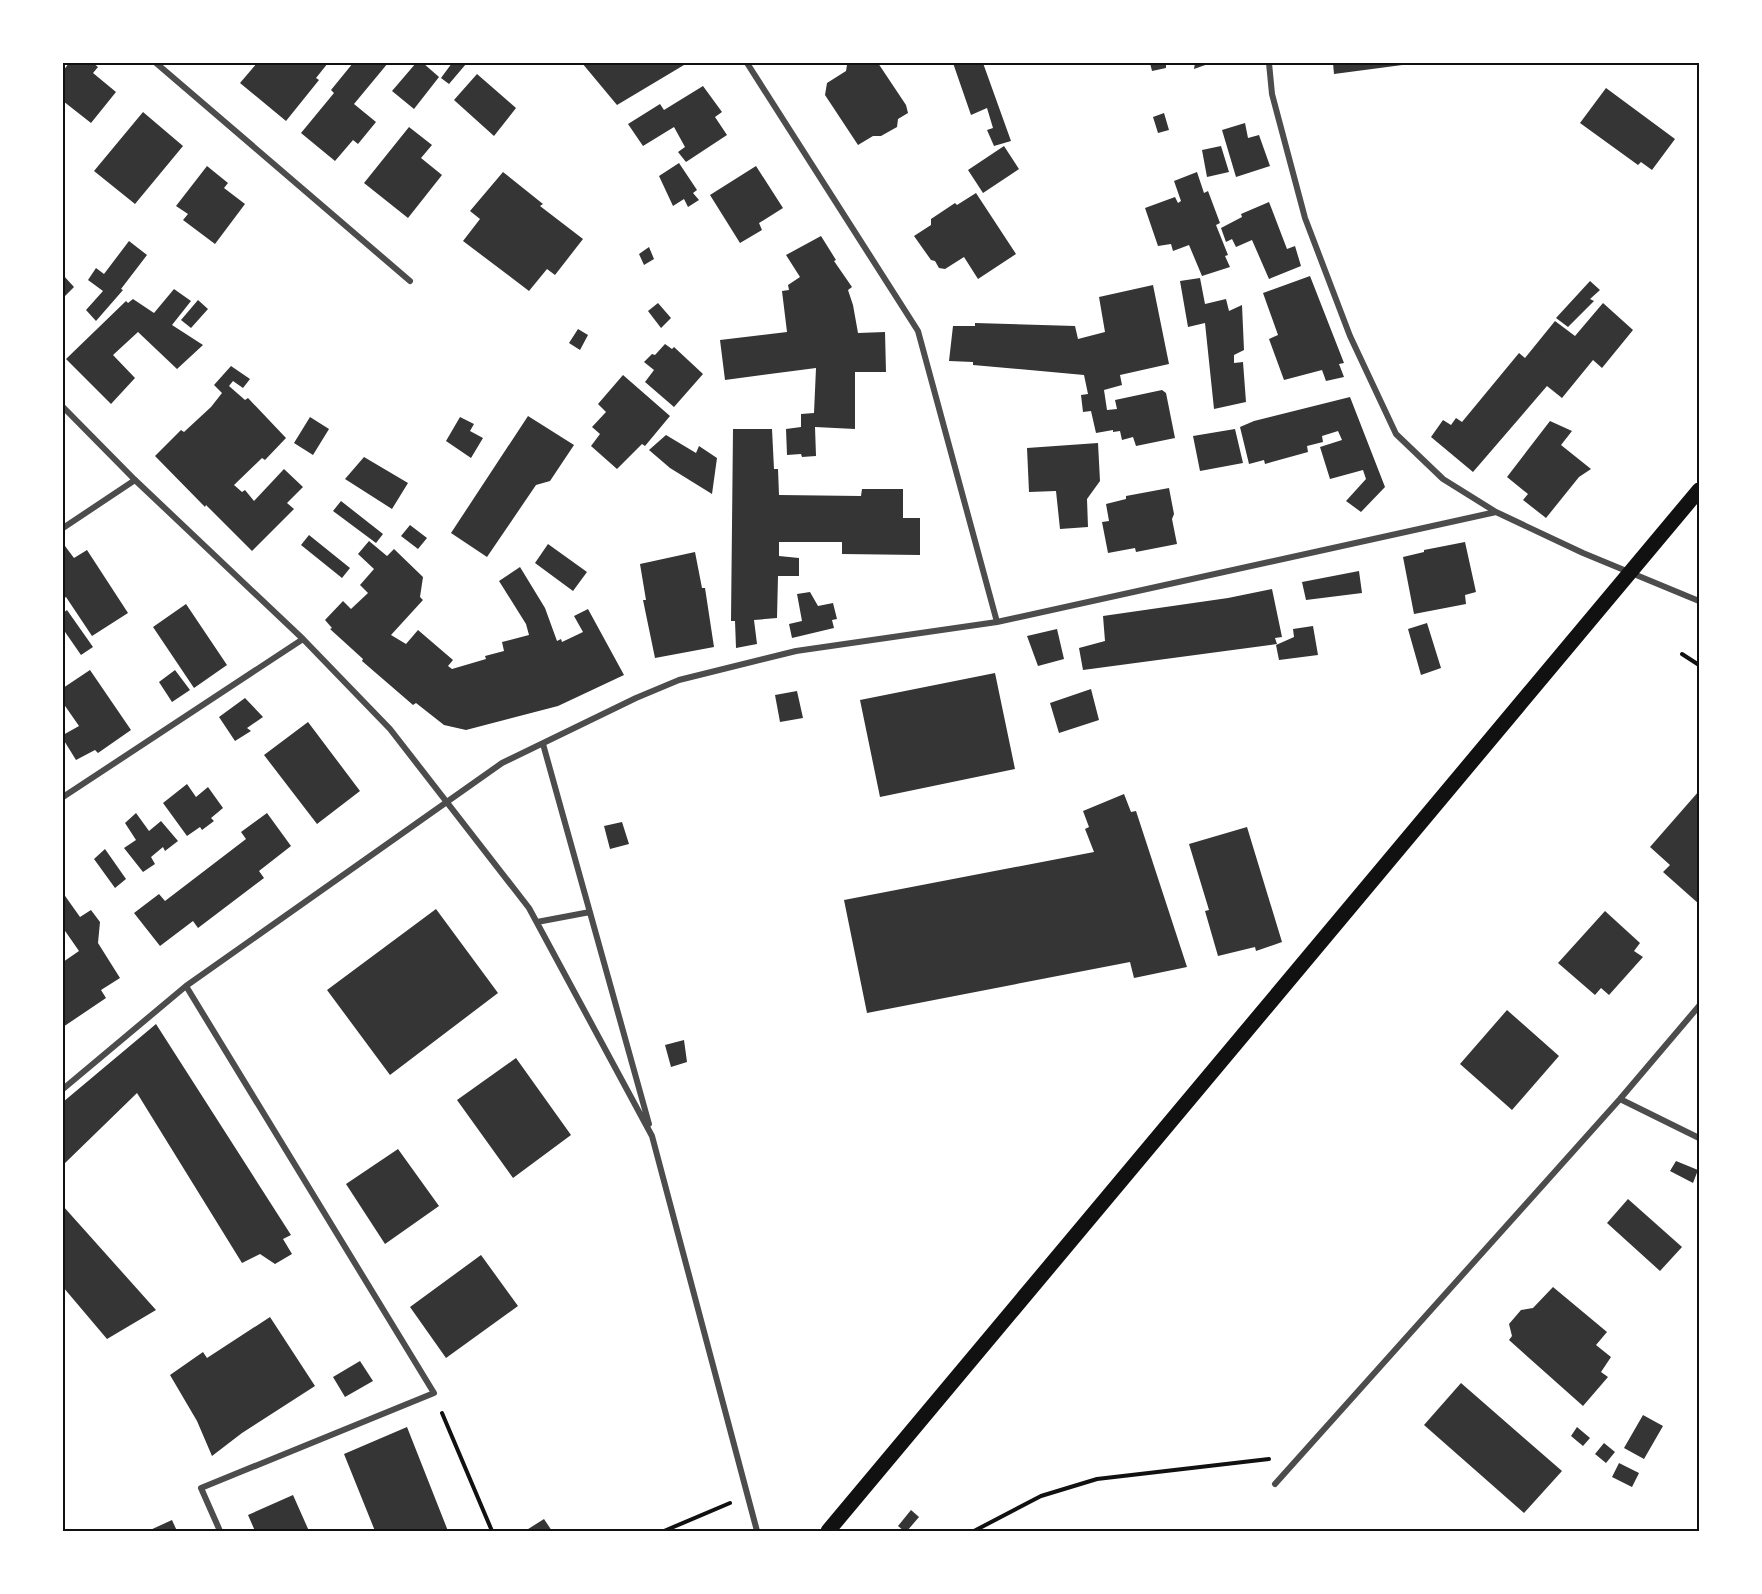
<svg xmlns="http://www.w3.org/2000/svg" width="1762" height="1594" font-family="'Noto Sans',sans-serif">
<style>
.building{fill:#353535}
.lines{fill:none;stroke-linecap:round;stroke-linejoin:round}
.path{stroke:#111;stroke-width:4}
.minor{stroke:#4c4c4c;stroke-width:6}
.primary{stroke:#111;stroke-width:15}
.neatline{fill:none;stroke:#111;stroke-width:2}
</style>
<rect width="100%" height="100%" fill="#fff"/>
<path class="building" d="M69,63H93L98,67L93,73L116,92L91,123L63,101V71Z
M257,63H328L316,78L319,80L286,121L240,83Z
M353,63H388L354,104L376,122L358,144L353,140L335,161L301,133L334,93L331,90Z
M416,63H423L439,77L414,109L392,91Z
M452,63L466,64L449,84L441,78Z
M582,63H682L684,65L617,105Z
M851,63H878L906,105L908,113L898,119L897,127L881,136H873L858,145L825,95L827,83L846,71L847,65Z
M953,63H983L1011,141L994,146L987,130L993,128L987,108L971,115Z
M1150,63H1166V68L1152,71Z
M1195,63H1211L1194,69Z
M1333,63H1410V64L1334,74Z
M477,74L516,108L494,136L454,100Z
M703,86L722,112L715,117L727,135L686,162L678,152L685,147L674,127L643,146L628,124L660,104L664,110Z
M1606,88L1675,139L1652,170L1641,162L1638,165L1580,123Z
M143,112L183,146L135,204L94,171Z
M1164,113L1169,130L1158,133L1153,117Z
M1245,123L1248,138L1259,135L1270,166L1236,177L1222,130Z
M409,127L432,145L421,158L442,175L408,218L364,183Z
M1004,146L1019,169L983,193L968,170Z
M1221,146L1229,172L1207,177L1202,150Z
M679,163L697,190L693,193L699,200L688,207L684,199L673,206L659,176Z
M207,166L228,183L224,188L245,204L215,244L183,220L188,214L176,206Z
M756,166L783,208L759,223L762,230L740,243L710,195Z
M503,172L543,204L540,206L583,239L555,275L547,269L529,291L463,241L480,219L470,211Z
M1197,172L1204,193L1208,191L1220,223L1216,225L1228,255L1225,256L1230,267L1202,276L1189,245L1173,251L1171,244L1158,246L1145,208L1175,197L1178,203L1181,201L1174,181Z
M976,193L1016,254L978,279L964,257L945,269L939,268L935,261L931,260L914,236L931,225V219L955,203L957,205Z
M1269,202L1287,249L1295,246L1301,266L1269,279L1252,240L1236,247L1232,239L1226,242L1221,228L1242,217L1241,214Z
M821,236L836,260L834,261L852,287L848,290L853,305L858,333L885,332L886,372H855V429L815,427L816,456L802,457L801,454L787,455L786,429L801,427V414L814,413L816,368L725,380L720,340L787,332L782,291L789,290L788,285L800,277L786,255Z
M129,241L147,255L121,289L123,290L96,321L86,310L103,291L88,280L96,268L104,274Z
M649,247L654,259L644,265L639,254Z
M63,275L74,287L63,298Z
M1310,276L1344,363L1339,364L1344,377L1326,381L1322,370L1284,380L1269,339L1278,335L1263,293Z
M1200,278L1205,304L1226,299L1229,311L1242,305L1244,350L1234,355V363L1243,362L1246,402L1214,409L1205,323L1188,327L1180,281Z
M1590,281L1600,290L1590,299L1594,301L1568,327L1556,318Z
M1153,285L1169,364L1120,375L1122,385L1104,390L1107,410L1117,409L1115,400L1162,390L1166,393L1175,438L1136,446L1133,437L1122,440L1120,431L1113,432V430L1096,433L1091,411L1083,412L1081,395L1088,394L1084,375L973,365V362L949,361L953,326H975V323L1075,326L1078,339L1105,332L1099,297Z
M174,289L191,301L172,325L203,345L177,369L138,332L113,355L135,378L111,404L66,359L126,301L128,303L133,299L154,313Z
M198,300L208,309L191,328L181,320Z
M658,303L671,318L661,328L648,311Z
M1603,303L1633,330L1602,368L1593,360L1562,398L1547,386L1473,472L1431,437L1443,420L1451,425L1456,418L1462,422L1519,353L1525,358L1555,321L1575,336Z
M578,329L588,335L580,350L569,343Z
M665,344L672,349L674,347L703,374L674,407L645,382L654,370L644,362L652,354L655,355Z
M231,366L250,379L243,388L233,381L229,386L245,400L248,398L286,438L265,460L262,458L234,485L242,492L245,490L254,501L284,469L303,487L287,503L294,509L252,551L206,505L205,507L155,456L181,430L184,432L211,407L222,393L214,385Z
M623,375L670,416L645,446L642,444L617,469L591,446L600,434L592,427L606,412L598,404Z
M1350,397L1385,487L1361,512L1346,501L1366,479L1363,470L1330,479L1320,447L1342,440L1338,431L1322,436L1323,442L1307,446L1308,452L1265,464L1264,460L1249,464L1240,427L1254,421Z
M528,416L574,445L550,481L536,485L487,557L451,533Z
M310,417L329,429L313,455L294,443Z
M460,417L474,424L470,431L483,438L471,458L446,441Z
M1550,421L1572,431L1561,445L1591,469L1579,477L1546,518L1523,500L1528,494L1507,477Z
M733,429H772L774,469H778L779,495L861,496L862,489H903V518H920V555L842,554V542H779V556L799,558V576H778L777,618L754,620L757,644L736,648L735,621H731Z
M1235,429L1243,463L1200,471L1193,436Z
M666,435L696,453L699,446L717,458L712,494L670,468L649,450Z
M1098,443L1100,481L1087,499L1088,527L1060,529L1056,491L1029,492L1027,448Z
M364,457L408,483L392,509L345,479Z
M1169,488L1174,514L1172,519L1177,544L1136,552L1135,548L1108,553L1102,522L1109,521L1106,504L1126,499V496Z
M341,501L383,534L376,543L333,511Z
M410,525L427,538L418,549L401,536Z
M309,535L350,568L342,578L301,545Z
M369,541L387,556L394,549L423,577L420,597L423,600L391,635L406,644L418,630L453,660L448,666L452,669L486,659L485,656L504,651L502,642L529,635L526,624L499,581L520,567L545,608L557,641L561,639L562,642L583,632L574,616L588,609L624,675L558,706L466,730L444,725L416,703L413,705L362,661L363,659L330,629L332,628L325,620L343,601L351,609L368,593L360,585L374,569L358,554Z
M1465,542L1476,592L1465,595L1466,604L1414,614L1403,557L1424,552V550Z
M548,544L587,572L573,591L535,563Z
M65,546L74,558L87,550L128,613L92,636L66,597L63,599V548Z
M695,552L702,588H705L714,647L655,658L643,600H646L640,564Z
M1359,571L1362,593L1306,600L1302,582Z
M1272,589L1282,637L1275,638L1277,644L1083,670L1079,648L1105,641L1103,616L1228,598Z
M810,592L818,606L833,603L837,619L832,620L834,628L792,638L789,624L802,621L797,594Z
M186,604L227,665L194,688L153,627Z
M67,610L93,647L81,655L63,629V613Z
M1427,623L1441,668L1421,675L1408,629Z
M1313,626L1318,655L1279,660L1276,645L1294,637L1293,629Z
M1057,629L1064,659L1038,666L1027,636Z
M90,670L131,730L98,753L95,750L76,760L63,739V735L79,726L63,703V688Z
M175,670L190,690L172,702L159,682Z
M995,673L1015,769L880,797L860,700Z
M1091,689L1099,720L1059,733L1050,703Z
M797,691L803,718L780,722L775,695Z
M245,698L263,717L247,728L251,731L235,741L219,717Z
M308,722L360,791L317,824L264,755Z
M187,784L196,797L208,787L223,808L211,818L214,821L202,830L200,827L187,836L163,803Z
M1699,791V904L1663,872L1670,865L1650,847Z
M1124,794L1131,812L1136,811L1187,967L1134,978L1130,962L867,1013L844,900L1094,852L1085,829L1089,827L1083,811Z
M136,813L149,831L161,821L178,841L165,851L163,847L151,857L155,864L143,872L124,848L136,840L125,823Z
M267,813L291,846L259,871L264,878L198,928L193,921L160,946L134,913L159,894L165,901L246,839L241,832Z
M622,822L629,844L610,849L604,826Z
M1247,827L1282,942L1256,951L1255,947L1218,956L1205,911L1209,910L1189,844Z
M105,849L126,879L115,888L94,859Z
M63,893L80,917L91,910L100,922L98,943L120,978L101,990L106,998L63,1027V962L79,951L63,928Z
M436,909L498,993L390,1075L327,990Z
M1605,911L1640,943L1634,951L1643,957L1609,995L1601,988L1595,995L1558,963Z
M1507,1010L1559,1056L1512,1110L1460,1064Z
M156,1024L291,1235L283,1239L292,1254L275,1264L260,1254L242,1263L137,1093L63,1165V1102Z
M684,1040L687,1062L671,1067L665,1045Z
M516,1058L571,1135L513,1178L457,1100Z
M398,1149L439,1206L385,1244L346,1184Z
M1676,1161L1698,1170L1693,1183L1670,1171Z
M1628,1199L1682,1247L1660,1271L1607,1223Z
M63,1206L156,1310L107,1339L63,1287Z
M481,1255L518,1306L446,1358L410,1307Z
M1553,1287L1607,1332L1596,1345L1611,1357L1601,1372L1608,1377L1583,1406L1509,1340L1512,1336L1509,1324L1521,1310L1533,1308Z
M270,1317L315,1386L242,1433L212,1456L197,1421L170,1375L203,1352L207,1358Z
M360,1361L373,1381L345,1397L333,1377Z
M1461,1383L1562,1471L1524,1513L1424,1425Z
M1643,1415L1663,1426L1644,1459L1624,1448Z
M407,1427L448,1531H375L344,1454Z
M1577,1427L1590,1438L1583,1446L1571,1436Z
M1604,1443L1615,1452L1606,1463L1595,1454Z
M1619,1463L1639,1473L1632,1487L1612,1477Z
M293,1495L309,1531H255L248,1515Z
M911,1510L919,1517L907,1531H904L898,1526Z
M544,1519L552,1531H525Z
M172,1520L177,1531H148Z"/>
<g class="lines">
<path class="path" d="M1682,654L1699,665
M442,1413L492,1531
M664,1531L730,1503
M974,1531L1041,1496L1097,1479L1269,1459"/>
<path class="minor" d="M156,63L410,281
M747,63L918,331L997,622
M1269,63L1272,94L1305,218L1350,336L1396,434L1443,479L1496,512
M63,407L135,480L303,639L390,729L529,908L652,1136L757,1531
M63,528L135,480
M543,744L649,1124
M63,797L303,639
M537,922L590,912
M186,986L434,1393L201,1488L220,1531
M63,1089L186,986L502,763L636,698L679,680L796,651L997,622L1496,512L1583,553L1699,601
M1620,1099L1699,1138
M1275,1484L1620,1099L1699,1006"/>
<path class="primary" d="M828,1531L1699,490"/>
</g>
<rect width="1762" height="1594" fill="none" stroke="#ffffff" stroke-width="129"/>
<rect x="64" y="64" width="1634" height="1466" class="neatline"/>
</svg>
